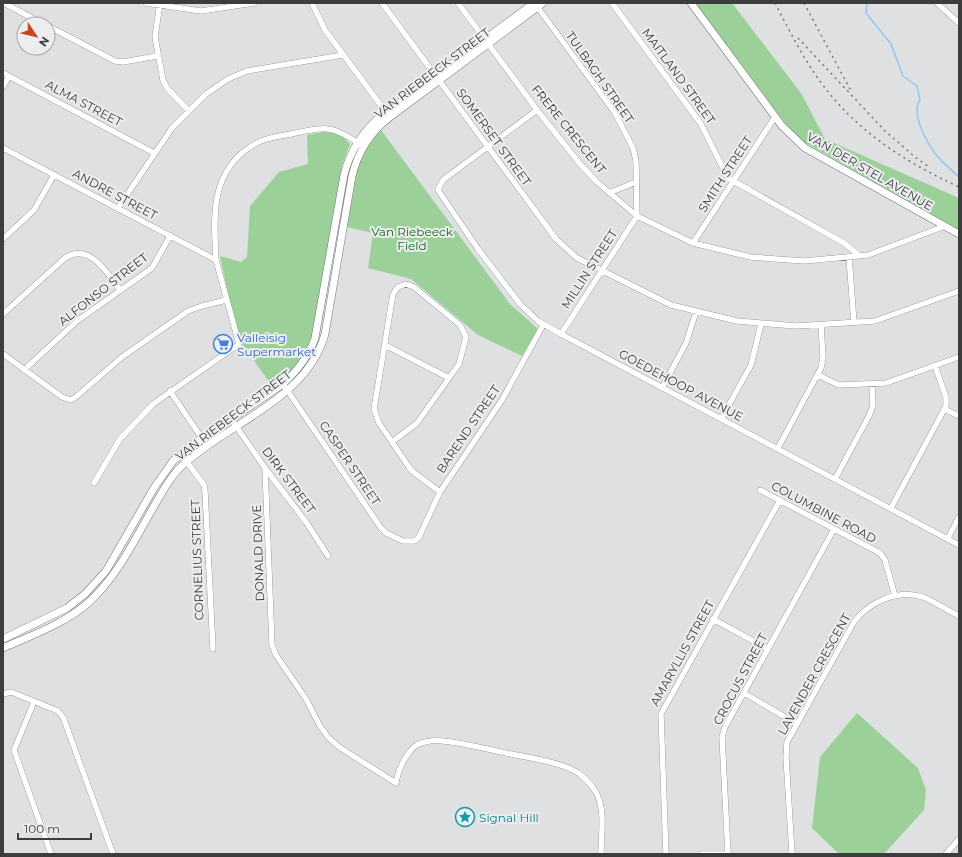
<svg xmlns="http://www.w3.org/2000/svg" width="962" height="857" font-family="Montserrat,sans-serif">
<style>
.green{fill:#9bd198}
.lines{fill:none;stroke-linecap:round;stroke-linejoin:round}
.stream{stroke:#95c6f3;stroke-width:1.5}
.minor-casing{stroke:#747577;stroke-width:6}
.tertiary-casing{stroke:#747577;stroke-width:8}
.minor{stroke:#fff;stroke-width:5.5}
.tertiary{stroke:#fff;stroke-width:7}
.rail{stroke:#757677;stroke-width:1.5;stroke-dasharray:2 4;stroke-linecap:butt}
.labels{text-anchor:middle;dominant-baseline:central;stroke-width:4;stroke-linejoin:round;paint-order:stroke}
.street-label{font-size:12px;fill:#3c3d3e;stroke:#ebedef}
.park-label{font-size:12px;fill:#17661a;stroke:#ebedef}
.shop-label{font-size:12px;fill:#366cbe;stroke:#ebedef;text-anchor:start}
.culture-label{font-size:12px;fill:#0d838f;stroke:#ebedef;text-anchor:start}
</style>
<rect width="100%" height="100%" fill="#dee0e2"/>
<path class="green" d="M691,3H732L801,93L825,139L959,198V230L797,138Z
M381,130L510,304L538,329L522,356L478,335L411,279L368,268L373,233L347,227L358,165L366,148Z
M323,132C336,132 342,135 350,144L342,165L312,338L297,365L273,387L242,344L229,299L220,256L241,262L247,257L250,206L279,172L308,164L307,135Z
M857,713L918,768L926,790L924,810L884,854H839L812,828L820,757Z"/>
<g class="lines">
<path class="stream" d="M867,3L866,13L891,44L903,76L917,86L920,100C911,113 925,139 934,152C940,161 951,169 959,177"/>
<g class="minor-casing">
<path id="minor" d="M4,3L43,24
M146,3L201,11L254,3
M160,3L155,37L163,80L167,88L188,110
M312,3L325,30L388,115
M382,3L556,239L577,258L671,305L737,321L796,326L875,321L959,291
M458,3L537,110L580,164L597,182L637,216L693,243L750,257L804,261L868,255L945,226
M612,3L701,124L728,178L844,243L860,256
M937,3L959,23
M536,5L615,113L633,148L636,161L637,216L561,334
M48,26L115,61L123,62L157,56
M3,73L154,153
M3,87L9,76
M537,110L443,180L438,190L478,249L520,304L538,321L561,334L959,545
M3,148L216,260
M609,193L636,182
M118,208L172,128L206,94L228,79L247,71L343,55
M3,239L34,210L54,175
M693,243L775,117
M849,257L854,323
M3,314L65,258C89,242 108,273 120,290
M385,345L449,378
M3,354L62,397L71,400L77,396L122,357L188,311L202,306L226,300
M24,370L77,321L152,268L170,236
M818,375L839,385L886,383L959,357
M283,384L381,528L386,533L403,541H415L419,537L440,492L502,400L543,325
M662,388L686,343L696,312
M170,391L207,446
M944,409L959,416
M231,419L265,468L306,522L328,556
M721,419L751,365L761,324
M392,442L417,423L459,364L466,337L460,325L414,287L406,284L398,287L393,294L374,409L379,423L409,467L412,471L440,492
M778,448L821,368L823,358L821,325
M181,454L204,485L205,491L213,649
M265,468L272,645L276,655L306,699L320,726L328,737L339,747L396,783C398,770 407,748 421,743C428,741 436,740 443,741C466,743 489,750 511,754C531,758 553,761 571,769C580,773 590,782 595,791C606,807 601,835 601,854
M835,479L870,414L873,405L872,384
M94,483L120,439L153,404L239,344L216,260C214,220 210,180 243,152C249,148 255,143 261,141C271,137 281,136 291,134C325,127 330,124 360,144
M760,490L880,553L885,560L895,596
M891,508L946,406V397L935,366
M948,538L959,517
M713,619L768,649
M744,693L797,724
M3,694L11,692L58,711L63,717L113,854
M34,702L14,750L51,854
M728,853L722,737L725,727L834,529
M666,854L661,714L780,500
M701,854H729
M792,854L786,757L787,742L854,622C869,602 897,589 923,597C935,602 947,610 959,616
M946,854L959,839"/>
</g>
<g class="tertiary-casing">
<path id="tertiary" d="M691,3L782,126L805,148L959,234
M3,639L67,608L85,594L106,571L154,488L173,461L191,446L283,384C297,371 309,356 315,338L344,175C350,151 362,132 381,116L534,3
M3,648C32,635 64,624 88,603C117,577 134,541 153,508C162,493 170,476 184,464C230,422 307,399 325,334L352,176C358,152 370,132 390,117L543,3"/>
</g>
<use href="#minor" class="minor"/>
<use href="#tertiary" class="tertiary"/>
<path class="rail" d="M775,3C788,28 801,54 817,77C853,129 903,161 959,187
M804,3L851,91
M798,38L885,131L915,157L929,167"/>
</g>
<defs>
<g id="supermarket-ring" transform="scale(1)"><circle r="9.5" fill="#ebedef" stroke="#3f7fe0" stroke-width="1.5"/><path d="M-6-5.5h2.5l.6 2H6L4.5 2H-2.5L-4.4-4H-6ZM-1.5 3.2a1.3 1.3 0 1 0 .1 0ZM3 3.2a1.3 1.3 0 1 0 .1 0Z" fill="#3f7fe0"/></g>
<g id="sight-ring" transform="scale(1)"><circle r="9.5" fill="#ebedef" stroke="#0f9aa8" stroke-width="1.5"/><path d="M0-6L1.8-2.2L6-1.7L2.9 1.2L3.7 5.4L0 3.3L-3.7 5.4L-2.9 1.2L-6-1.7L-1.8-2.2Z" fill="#0f9aa8"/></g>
</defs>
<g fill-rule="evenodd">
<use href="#supermarket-ring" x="223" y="344"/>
<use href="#sight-ring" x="465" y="817"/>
</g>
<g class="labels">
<g class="street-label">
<text transform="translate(432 73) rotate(-37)">VAN RIEBEECK STREET</text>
<text transform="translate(679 76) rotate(54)">MAITLAND STREET</text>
<text transform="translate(600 77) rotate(55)">TULBAGH STREET</text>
<text transform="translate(84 103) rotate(28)">ALMA STREET</text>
<text transform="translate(569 129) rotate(51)">FRERE CRESCENT</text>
<text transform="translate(494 137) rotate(54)">SOMERSET STREET</text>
<text transform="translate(870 171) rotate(30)">VAN DER STEL AVENUE</text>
<text transform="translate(725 174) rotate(-57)">SMITH STREET</text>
<text transform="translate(115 194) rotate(28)">ANDRE STREET</text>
<text transform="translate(589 269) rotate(-57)">MILLIN STREET</text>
<text transform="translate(103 289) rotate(-38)">ALFONSO STREET</text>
<text transform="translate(681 385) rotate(28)">GOEDEHOOP AVENUE</text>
<text transform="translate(233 415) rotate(-37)">VAN RIEBEECK STREET</text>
<text transform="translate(468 429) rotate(-56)">BAREND STREET</text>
<text transform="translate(350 463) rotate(56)">CASPER STREET</text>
<text transform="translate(289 480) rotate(53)">DIRK STREET</text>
<text transform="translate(824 512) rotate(28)">COLUMBINE ROAD</text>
<text transform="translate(258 553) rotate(-92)">DONALD DRIVE</text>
<text transform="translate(197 560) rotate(-92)">CORNELIUS STREET</text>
<text transform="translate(682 653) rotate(-61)">AMARYLLIS STREET</text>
<text transform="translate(814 674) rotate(-61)">LAVENDER CRESCENT</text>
<text transform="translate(740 679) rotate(-62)">CROCUS STREET</text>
</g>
<g class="park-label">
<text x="412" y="231">Van Riebeeck<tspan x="412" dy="14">Field</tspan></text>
</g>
<g class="shop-label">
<text x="237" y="337">Valleisig<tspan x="237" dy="14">Supermarket</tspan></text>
</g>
<g class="culture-label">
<text x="479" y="817">Signal Hill</text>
</g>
</g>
<rect width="962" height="857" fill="none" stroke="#3c3d3e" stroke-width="8"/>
<g transform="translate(36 36) rotate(125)"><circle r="19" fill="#ebedef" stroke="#a5a7a8"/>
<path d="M0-3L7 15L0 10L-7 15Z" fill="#cd4326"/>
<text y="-6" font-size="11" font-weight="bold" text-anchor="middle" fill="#3c3d3e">N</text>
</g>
<path d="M18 833v6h73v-6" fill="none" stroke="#3c3d3e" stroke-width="2"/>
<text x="24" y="833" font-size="12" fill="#3c3d3e" stroke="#ebedef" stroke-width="3" paint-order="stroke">100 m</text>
</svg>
